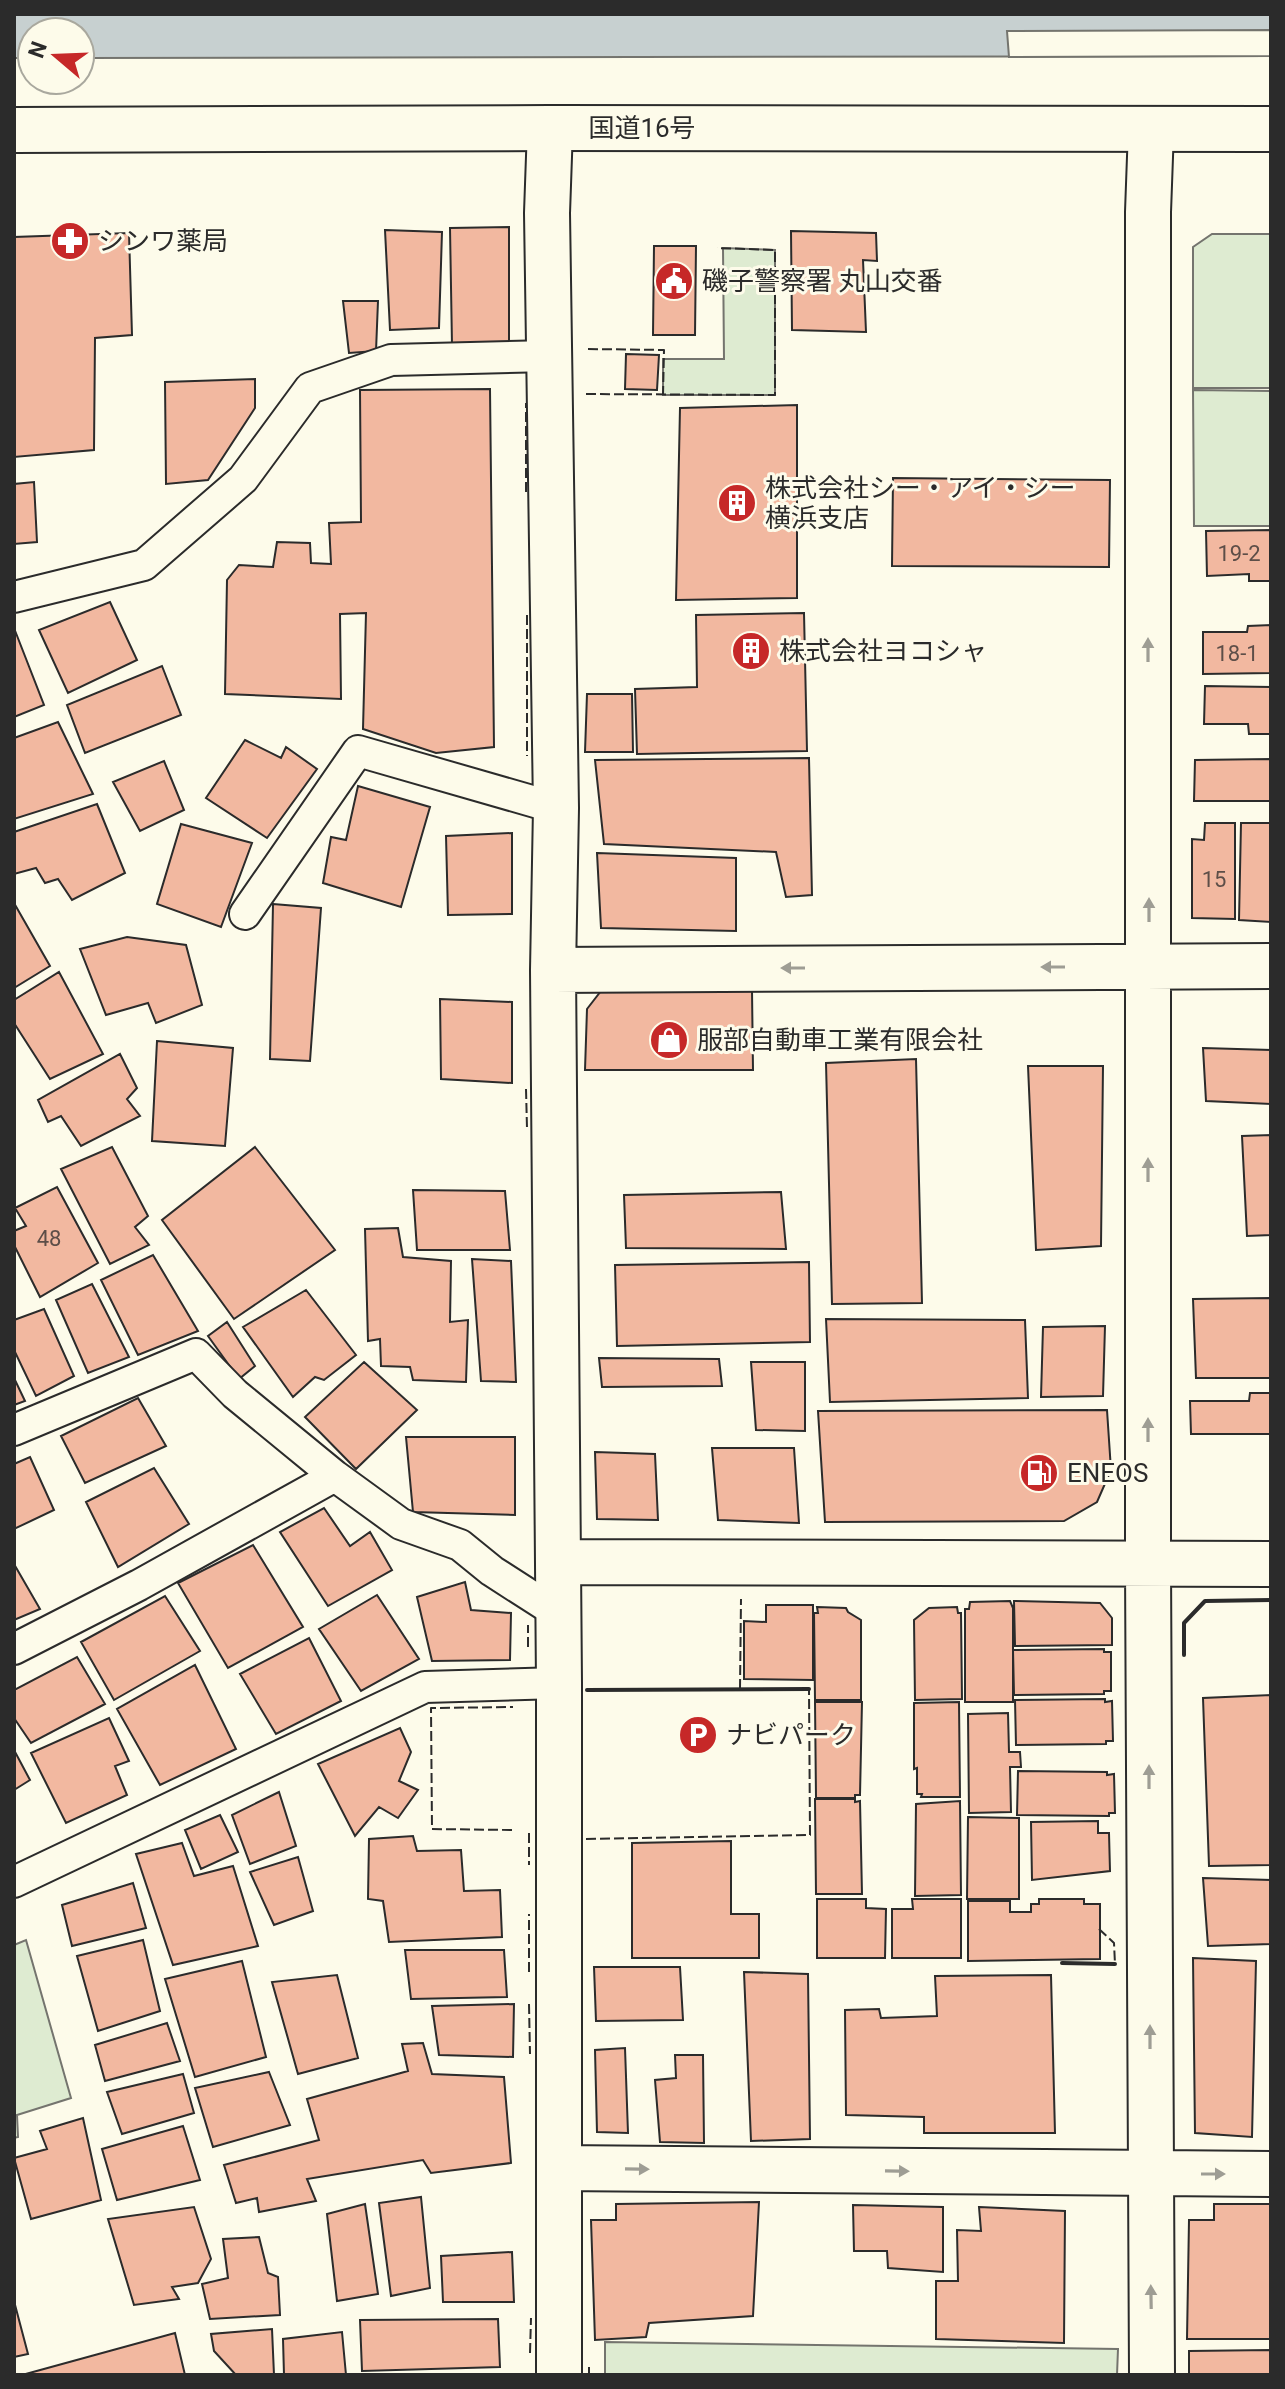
<svg xmlns="http://www.w3.org/2000/svg" width="1285" height="2389" font-family="Roboto,'Noto Sans JP',sans-serif">
<style>
.green{fill:#deebd1;stroke:#74746e;stroke-width:2}
.water{fill:#c7d0d0;stroke:#74746e;stroke-width:2}
.pier{fill:#fdfbea;stroke:#74746e;stroke-width:2}
.building{fill:#f2b8a0;stroke:#2b2b2b;stroke-width:2}
.lines{fill:none;stroke-linecap:round;stroke-linejoin:round}
.service-casing{stroke:#2b2b2b;stroke-width:34}
.minor-casing{stroke:#2b2b2b;stroke-width:48}
.trunk-casing{stroke:#2b2b2b;stroke-width:48}
.service{stroke:#fdfbea;stroke-width:30}
.minor{stroke:#fdfbea;stroke-width:44}
.trunk{stroke:#fdfbea;stroke-width:44}
.fence{stroke:#2b2b2b;stroke-width:2;stroke-dasharray:10 4;stroke-linecap:butt}
.wall{stroke:#2b2b2b;stroke-width:4}
.oneway{fill:#9e9d94}
.labels{text-anchor:middle;dominant-baseline:central;stroke-width:6;stroke-linejoin:round;paint-order:stroke}
.number-label{font-size:22px;fill:#5d4e48}
.street-label{font-size:26px;fill:#2b2b2b;stroke:#fdfbea}
.poi-label{font-size:26px;fill:#2b2b2b;stroke:#fdfbea;text-anchor:start}
</style>
<rect width="100%" height="100%" fill="#fdfbea"/>
<path class="green" d="M1212,234H1271V388H1193V247Z
M723,248L775,250V395H663V359H724Z
M1193,390L1271,391V526H1194Z
M26,1940L71,2098L17,2115L18,2137L14,2138V1945Z
M605,2342L1118,2349L1117,2375H605Z"/>
<path class="water" d="M14,14H1271V56L80,58V32H32V58H14Z"/>
<path class="pier" d="M1271,30V56L1009,57L1007,31Z"/>
<path class="building" d="M509,227V344L452,345L450,228Z
M385,230L442,232L439,328L390,330Z
M791,231L876,233L877,261L863,260L866,332L792,330Z
M129,233L132,335L95,338L94,450L14,457V237Z
M654,246H696L695,335H653Z
M343,301H378L376,351L349,353Z
M626,354L659,355L657,390L625,389Z
M255,379V408L208,480L166,484L165,382Z
M490,389L494,747L436,753L363,729L366,613L340,614L341,699L225,694L227,580L239,565L273,567L277,542L310,543L311,563L331,564L329,523L361,522L360,390Z
M797,405V598L676,600L680,408Z
M893,478L1110,480L1109,567L892,566Z
M34,482L37,542L14,544V484Z
M1271,530V581H1249V574L1207,576L1206,531Z
M110,602L137,660L68,693L39,630Z
M804,613L807,751L637,754L635,689L697,687L696,615Z
M1271,625V673L1203,674V632H1247L1248,626Z
M14,628L44,705L14,717Z
M162,666L181,715L85,753L67,705Z
M1205,686L1271,687V734H1249L1248,724H1204Z
M587,694H632L633,752H585Z
M58,722L93,794L14,819V738Z
M245,740L281,758L286,747L317,769L267,838L206,798Z
M809,758L812,895L786,897L776,852L604,844L595,760Z
M1271,759V801H1194L1195,760Z
M164,761L184,810L140,831L113,782Z
M358,786L430,807L401,907L323,883L331,837L346,840Z
M97,804L125,873L72,900L58,879L45,883L36,868L14,874V832Z
M1205,823H1235V919L1192,918V839L1204,840Z
M1241,823H1271V922L1239,920Z
M181,824L252,843L221,927L157,904Z
M512,833V914L448,915L446,836Z
M597,853L736,858V931L601,928Z
M14,903L50,966L14,988Z
M273,904L321,908L310,1061L270,1059Z
M127,937L186,945L202,1005L156,1023L148,1003L106,1015L80,949Z
M59,972L103,1054L50,1079L14,1023V1000Z
M752,990L753,1070H585L587,1009L601,991Z
M440,999L512,1002V1083L441,1079Z
M157,1041L233,1048L225,1146L152,1141Z
M1203,1048L1271,1050V1104L1206,1101Z
M120,1054L137,1088L127,1099L140,1116L81,1146L61,1116L48,1122L38,1100Z
M916,1059L922,1303L832,1304L826,1063Z
M1028,1066H1103L1101,1246L1036,1250Z
M1271,1135V1235L1247,1236L1242,1136Z
M112,1147L148,1216L135,1227L149,1245L110,1264L61,1169Z
M255,1147L335,1250L234,1319L162,1220Z
M57,1187L98,1263L40,1297L14,1245V1231L26,1226L15,1208Z
M413,1190L505,1191L510,1250H417Z
M781,1192L786,1249L626,1248L624,1195Z
M398,1228L403,1257L451,1261L450,1322L468,1320L466,1382L413,1380L410,1367L381,1366L380,1339L368,1341L365,1229Z
M153,1255L198,1331L138,1355L101,1280Z
M472,1259L511,1261L516,1382L481,1381Z
M809,1262L810,1342L617,1346L615,1265Z
M92,1284L129,1357L88,1373L56,1300Z
M306,1290L356,1355L324,1380L315,1377L293,1397L243,1327Z
M1271,1298V1378H1196L1193,1299Z
M44,1309L74,1376L36,1396L14,1350V1320Z
M826,1319L1025,1320L1028,1398L830,1402Z
M227,1322L255,1366L239,1379L208,1336Z
M1105,1326L1103,1396L1041,1397L1043,1327Z
M599,1358L719,1359L722,1386L602,1387Z
M364,1362L417,1410L356,1469L305,1417Z
M751,1362H805V1431L756,1430Z
M14,1378L25,1401L14,1405Z
M1250,1393H1271V1434H1191L1190,1401H1249Z
M138,1398L166,1446L85,1483L61,1436Z
M1107,1410L1111,1470L1097,1502L1064,1521L825,1522L818,1411Z
M406,1437H515V1515L413,1512Z
M712,1448H794L799,1523L718,1520Z
M595,1452L655,1454L658,1520L597,1519Z
M30,1457L54,1510L14,1529V1464Z
M154,1468L189,1524L118,1567L86,1502Z
M324,1508L350,1546L370,1532L392,1570L328,1606L280,1532Z
M253,1545L303,1627L228,1668L178,1583Z
M14,1564L40,1609L14,1620Z
M465,1582L471,1610L511,1613L510,1660L432,1661L417,1597Z
M377,1595L419,1659L361,1691L319,1629Z
M165,1596L200,1651L114,1700L81,1642Z
M1010,1601L1013,1608V1702H965V1609H969L970,1602Z
M1014,1601L1100,1603L1112,1618V1645L1015,1646Z
M766,1605H813V1680L744,1679V1621L766,1622Z
M817,1607L846,1608L848,1612L861,1620V1700H815L814,1613H818Z
M957,1607L958,1613H961L962,1699L915,1700L914,1620L929,1608Z
M309,1638L341,1701L276,1734L240,1674Z
M1104,1649V1652H1111V1691H1104V1694L1014,1695L1013,1650Z
M77,1657L105,1704L31,1743L14,1718V1690Z
M195,1665L236,1749L160,1785L117,1709Z
M1271,1695V1865L1209,1866L1203,1698Z
M1105,1699V1702L1112,1701L1113,1741H1106V1744L1016,1745L1015,1700Z
M815,1702H862L860,1795H855V1798H816Z
M959,1702L960,1797H921L922,1794H917V1768L914,1769V1703Z
M1008,1713L1009,1752H1020L1021,1767H1010L1011,1812L969,1813L968,1714Z
M109,1718L129,1761L115,1766L127,1795L66,1823L31,1753Z
M400,1728L411,1752L399,1781L418,1790L398,1818L379,1807L355,1836L318,1764Z
M14,1750L30,1780L14,1790Z
M1018,1771L1107,1772V1775L1114,1774L1115,1813H1109V1816L1017,1815Z
M279,1792L296,1846L250,1864L232,1815Z
M815,1799H855V1802L860,1801L862,1894H816Z
M960,1801L961,1895L915,1896L916,1804Z
M220,1815L238,1852L201,1869L185,1830Z
M968,1817L1019,1818V1899H967Z
M1098,1821V1833H1109L1110,1871L1032,1880L1031,1822Z
M413,1836L417,1851L461,1850L464,1891L500,1890L502,1937L389,1942L383,1901L368,1899L369,1839Z
M731,1841V1914H759V1958H632V1843Z
M182,1843L194,1876L233,1866L258,1946L173,1965L136,1854Z
M298,1857L313,1911L274,1925L250,1872Z
M1203,1878L1271,1880V1944L1208,1946Z
M133,1883L146,1928L72,1946L62,1905Z
M817,1899H866V1908L886,1909L885,1958H817Z
M912,1899H961V1958H892V1909H913Z
M1039,1899H1084V1904H1100V1959L968,1961V1901H1010V1912H1031V1904H1039Z
M143,1940L160,2011L98,2031L77,1956Z
M405,1950H504L507,1997L411,1999Z
M1193,1958L1256,1961L1252,2137L1195,2133Z
M242,1961L266,2057L195,2077L165,1979Z
M594,1967H680L683,2020L596,2021Z
M744,1972L808,1974L810,2139L751,2141Z
M337,1975L358,2058L298,2074L272,1982Z
M1051,1975L1055,2133H924V2117L846,2115L845,2010L879,2009L881,2018L937,2016L935,1976Z
M514,2004L513,2057L439,2055L432,2006Z
M167,2023L180,2061L105,2081L95,2045Z
M423,2043L432,2074L504,2077L511,2163L431,2173L423,2160L307,2179L316,2201L259,2212L257,2198L236,2203L224,2165L319,2140L307,2099L408,2071L402,2044Z
M625,2048L628,2133L597,2132L595,2050Z
M675,2055H703L704,2143L660,2142L655,2080L676,2078Z
M269,2072L290,2125L213,2147L195,2088Z
M183,2074L194,2113L122,2134L107,2092Z
M83,2118L101,2200L31,2219L14,2158L47,2149L40,2131Z
M183,2126L200,2180L117,2200L102,2149Z
M421,2197L430,2288L391,2296L379,2203Z
M759,2202L753,2316L649,2323L646,2337L595,2340L591,2220H616V2204Z
M365,2204L378,2294L337,2301L327,2214Z
M1214,2204H1271V2339H1187L1189,2220H1214Z
M853,2205L943,2207V2272L888,2268L887,2251H854Z
M194,2207L211,2259L198,2283L172,2287L179,2299L134,2305L108,2219Z
M979,2207L1065,2211L1064,2343L936,2339V2281H958L957,2230L981,2231Z
M259,2237L268,2273L278,2277L280,2315L210,2319L202,2284L228,2278L223,2239Z
M512,2252L514,2302H443L441,2256Z
M14,2301L28,2354L14,2357Z
M498,2319L500,2367L362,2371L360,2320Z
M272,2329L274,2375H236L214,2351L211,2334Z
M342,2332L346,2375H284L283,2339Z
M175,2333L185,2375H22Z
M1271,2350V2375H1189V2351Z"/>
<g class="lines">
<g class="service-casing">
<path id="service" d="M14,597L144,565L243,479L310,388L391,360L549,356
M245,914L358,751L556,808
M14,1430L196,1354L235,1394L335,1476L401,1524L460,1545L492,1571L559,1614
M14,1649L139,1585L335,1476
M14,1882L425,1687L559,1683"/>
</g>
<g class="minor-casing">
<path id="minor" d="M550,128L547,213L556,808L553,970L559,1683V2375
M1151,129L1148,212V1564L1152,2375
M553,970L1271,966
M558,1562L1271,1564
M559,2168L1271,2174"/>
</g>
<g class="trunk-casing">
<path id="trunk" d="M14,130L550,128L1271,129"/>
</g>
<use href="#service" class="service"/>
<use href="#minor" class="minor"/>
<use href="#trunk" class="trunk"/>
<path class="fence" d="M588,349L664,350L663,395
M586,394L775,395V250L717,248
M526,492V403
M527,615V756
M526,1089L527,1128
M528,1647V1625
M740,1689L741,1599
M512,1830L432,1829L431,1708L513,1707
M529,1833V1865
M586,1839L810,1835L809,1689
M1099,1929L1114,1943L1115,1964
M529,1972V1914
M529,2004L530,2054
M530,2353L531,2318
M589,2375V2367"/>
<path class="wall" d="M1184,1655V1623L1205,1601L1271,1600
M587,1690L809,1689
M1062,1963L1115,1964"/>
</g>
<defs><path id="oneway-solid" d="M-6-.8H1V-3.2L6.5 0L1 3.2V.8H-6Z" transform="scale(2)"/></defs>
<g class="oneway">
<use href="#oneway-solid" transform="translate(1148 650) rotate(-90)"/>
<use href="#oneway-solid" transform="translate(1149 910) rotate(-90)"/>
<use href="#oneway-solid" transform="translate(1053 967) rotate(180)"/>
<use href="#oneway-solid" transform="translate(793 968) rotate(180)"/>
<use href="#oneway-solid" transform="translate(1148 1170) rotate(-90)"/>
<use href="#oneway-solid" transform="translate(1148 1430) rotate(-90)"/>
<use href="#oneway-solid" transform="translate(1149 1777) rotate(-90)"/>
<use href="#oneway-solid" transform="translate(1150 2037) rotate(-90)"/>
<use href="#oneway-solid" transform="translate(637 2169) rotate(1)"/>
<use href="#oneway-solid" transform="translate(897 2171) rotate(1)"/>
<use href="#oneway-solid" transform="translate(1213 2174)"/>
<use href="#oneway-solid" transform="translate(1151 2297) rotate(-91)"/>
</g>
<defs>
<g id="pharmacy-disc" transform="scale(2)"><circle r="9.5" fill="#c62828" stroke="#fdfbea"/><path d="M-2-6h4v4h4v4h-4v4h-4v-4h-4v-4h4Z" fill="#fff"/></g>
<g id="civic-disc" transform="scale(2)"><circle r="9.5" fill="#c62828" stroke="#fdfbea"/><path d="M-.6-6.5H3V-4.5H.6V-3L4-1V1h2V6H-6V1h2V-1L-.6-3ZM-1.2 2.5V6h2.4V2.5Z" fill="#fff"/></g>
<g id="building-disc" transform="scale(2)"><circle r="9.5" fill="#c62828" stroke="#fdfbea"/><path d="M-4-6H4V6H1V3H-1V6H-4ZM-2.5-4.3h1.7v1.8h-1.7ZM.8-4.3h1.7v1.8H.8ZM-2.5-1h1.7V.8h-1.7ZM.8-1h1.7V.8H.8Z" fill="#fff"/></g>
<g id="shop-disc" transform="scale(2)"><circle r="9.5" fill="#c62828" stroke="#fdfbea"/><path d="M-5-2.5h2.3a2.7 3.5 0 0 1 5.4 0H5L5.5 6h-11ZM-1.5-2.5h3a1.5 2.3 0 0 0-3 0Z" fill="#fff"/></g>
<g id="fuel-disc" transform="scale(2)"><circle r="9.5" fill="#c62828" stroke="#fdfbea"/><path d="M-5.5-6h7V0h2V4h1.3V-2.5L3-4.5l.8-.8L6-3V5H2.5V1h-1V6h-7ZM-4.2-4.7v3.2H.2V-4.7Z" fill="#fff"/></g>
<g id="parking-disc" transform="scale(2)"><circle r="9.5" fill="#c62828" stroke="#fdfbea"/><path d="M-3.5-5.5H1a3.5 3.5 0 0 1 0 7H-1V5.5H-3.5ZM-1-3.4V-.6H.8a1.4 1.4 0 0 0 0-2.8Z" fill="#fff"/></g>
</defs>
<g fill-rule="evenodd">
<use href="#pharmacy-disc" x="70" y="241"/>
<use href="#civic-disc" x="674" y="281"/>
<use href="#building-disc" x="737" y="503"/>
<use href="#building-disc" x="751" y="651"/>
<use href="#shop-disc" x="669" y="1040"/>
<use href="#fuel-disc" x="1039" y="1473"/>
<use href="#parking-disc" x="698" y="1735"/>
</g>
<g class="labels">
<g class="number-label">
<text x="1239" y="553">19-2</text>
<text x="1237" y="653">18-1</text>
<text x="1214" y="879">15</text>
<text x="49" y="1238">48</text>
</g>
<g class="street-label">
<text x="642" y="128">国道16号</text>
</g>
<g class="poi-label">
<text x="98" y="241">シンワ薬局</text>
<text x="702" y="281">磯子警察署 丸山交番</text>
<text x="765" y="488">株式会社シー・アイ・シー<tspan x="765" dy="30">横浜支店</tspan></text>
<text x="779" y="651">株式会社ヨコシャ</text>
<text x="697" y="1040">服部自動車工業有限会社</text>
<text x="1067" y="1473">ENEOS</text>
<text x="726" y="1735">ナビパーク</text>
</g>
</g>
<rect width="1285" height="2389" fill="none" stroke="#2b2b2b" stroke-width="32"/>
<g transform="translate(56 56) rotate(289)"><circle r="38" fill="#fdfbea" stroke="#a9a89e" stroke-width="2"/>
<path d="M0-6L14 30L0 20L-14 30Z" fill="#c62828"/>
<text y="-12" font-size="22" font-weight="bold" text-anchor="middle" fill="#2b2b2b">N</text>
</g>
</svg>
